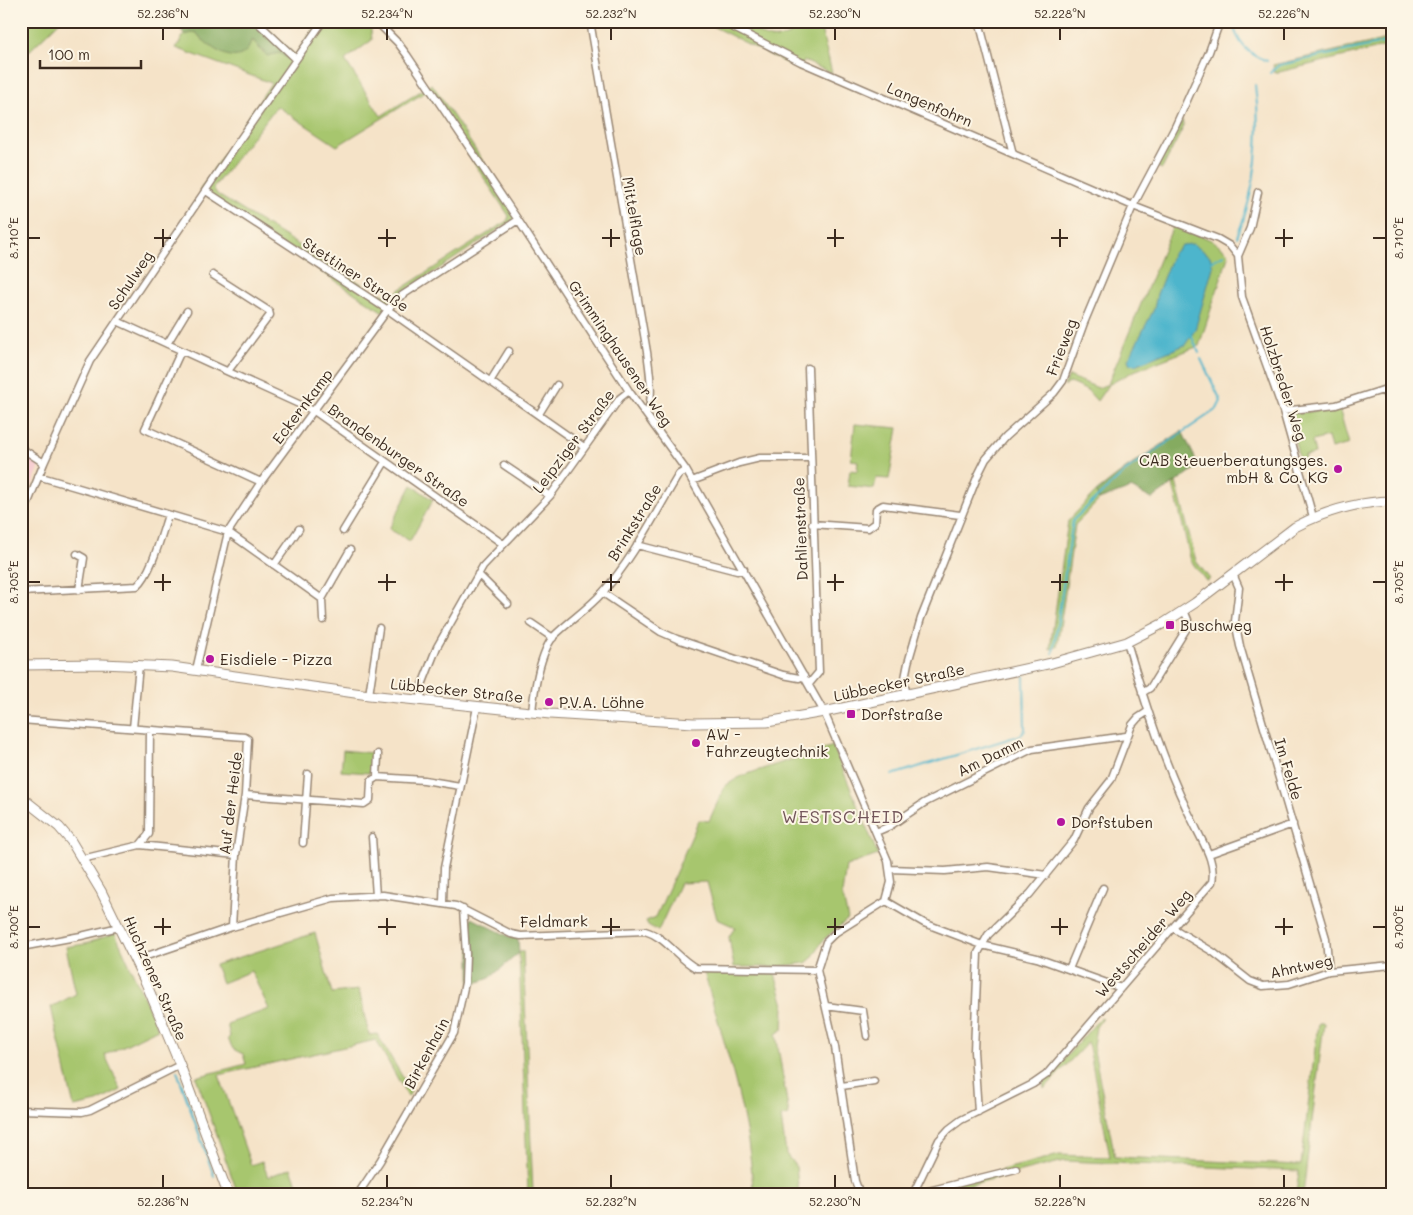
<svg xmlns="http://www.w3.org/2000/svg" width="1413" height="1215" font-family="Mali,sans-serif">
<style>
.built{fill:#f7cfd2}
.green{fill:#a7c66e;stroke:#717846;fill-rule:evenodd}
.forest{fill:#85ab61;stroke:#606a40}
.water{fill:#4db5cc;stroke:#447075}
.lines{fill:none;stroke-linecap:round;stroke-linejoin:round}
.stream{stroke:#4db5cc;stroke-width:2}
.minor-casing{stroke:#988673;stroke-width:9}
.secondary-casing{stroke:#988673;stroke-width:11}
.minor{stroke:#fff;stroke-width:6}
.secondary{stroke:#fff;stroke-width:9}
.ticks{fill:none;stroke:#3b2a1e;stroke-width:2}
.poi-dot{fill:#b5179e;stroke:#fcf5e5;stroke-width:2}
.labels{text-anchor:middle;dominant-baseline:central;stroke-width:4;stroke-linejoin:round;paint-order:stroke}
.street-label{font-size:15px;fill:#3b2a1e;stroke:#fcf5e5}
.poi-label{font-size:15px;fill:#3b2a1e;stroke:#fcf5e5;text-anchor:start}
.quarter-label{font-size:18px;letter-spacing:1px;fill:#73565b;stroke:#fcf5e5}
.neatline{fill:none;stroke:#3b2a1e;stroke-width:2}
.ticks-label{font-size:12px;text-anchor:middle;fill:#3b2a1e}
</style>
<rect width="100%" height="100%" fill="#fcf5e5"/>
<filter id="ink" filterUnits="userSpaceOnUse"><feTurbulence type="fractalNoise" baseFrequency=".02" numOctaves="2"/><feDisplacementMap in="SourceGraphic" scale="10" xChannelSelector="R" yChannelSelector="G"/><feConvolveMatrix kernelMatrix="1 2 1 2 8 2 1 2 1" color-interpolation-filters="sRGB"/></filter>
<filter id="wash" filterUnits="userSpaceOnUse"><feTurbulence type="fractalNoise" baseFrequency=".0096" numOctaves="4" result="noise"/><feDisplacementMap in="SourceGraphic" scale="20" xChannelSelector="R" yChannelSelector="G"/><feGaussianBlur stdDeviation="1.12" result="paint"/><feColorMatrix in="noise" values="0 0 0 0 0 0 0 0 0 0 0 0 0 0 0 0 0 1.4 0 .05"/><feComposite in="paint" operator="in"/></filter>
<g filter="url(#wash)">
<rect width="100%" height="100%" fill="#f5e3c8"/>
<path class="built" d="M21,453L40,466L21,510Z"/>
<path class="green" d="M21,21H60L21,59Z
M319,21H370L372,40L345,60L381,116L432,84L519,216L393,299L383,312L199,191L271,83L176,48L184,35L196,32L202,40L246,51L253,40L263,53H279L289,58V49L295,55ZM427,91L509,216L507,221L390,296L376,293L218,195L213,188L277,106L337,146Z
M702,21C713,21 726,19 738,21C747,23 754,30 762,35C776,44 798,33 807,21H819L832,73L804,61L800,70Z
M1392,38V45L1275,73L1273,65Z
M1182,121L1184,126L1162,169L1156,166Z
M1173,226C1192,233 1216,238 1229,254L1199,346L1134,371L1108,385L1097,401L1088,391L1070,383L1064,386L1069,376L1098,388L1108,384Z
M1339,408L1349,444L1331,449L1328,437L1312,441L1315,454L1304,456L1305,461L1300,463L1289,418L1291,414Z
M855,424L898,428L889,479L876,478L874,489L848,486L850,470L857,471L858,461L851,460Z
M1176,482L1196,561L1210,579L1206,581L1191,561L1173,484Z
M412,485L433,500L410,541L389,529Z
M1096,492L1099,500L1075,525L1057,647L1050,649L1068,521Z
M833,746L878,855L846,866L842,894L848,919L823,940L812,958L806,963L774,967H734L729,937L735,927L717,919L707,882L680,883L658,931L648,925L646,921L656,917L699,820L709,821L725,786L741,776Z
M343,750L371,753L374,756L373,771L369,773L341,771Z
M115,933L158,1029L105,1055L121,1090L97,1102L74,1107L51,1007L76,994L66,947L85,944Z
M315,933L332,993L359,990L369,1035L377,1034L411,1091L408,1097L376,1040L219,1075L251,1165L262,1161L268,1177L291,1168L301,1194H238L196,1077L246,1064L243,1054L233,1049L228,1039L230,1036L227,1024L269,1009L251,971L222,983L215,965Z
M523,951L533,1194H528L519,953Z
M704,972L775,974L784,1005L783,1029L776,1034L789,1115L781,1117L786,1154L796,1167L799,1194H753C751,1118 724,1045 704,972Z
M1100,1018H1102L1096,1027L1093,1046L1115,1157L1301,1165L1318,1023H1324L1303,1194H1296L1299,1171L1064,1161L933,1194V1188L1059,1155L1110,1157L1088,1042L1044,1089L1043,1083Z"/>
<path class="forest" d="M177,21H260L289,49V59L279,53L267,56L253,40C249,43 250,47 247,50C233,68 204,43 196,32L184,35Z
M1182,431L1199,466L1152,499L1131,488L1099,500L1096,492L1124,470Z
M472,918L510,937L518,939L519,953L490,978L470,985C471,971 468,927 472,918Z"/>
<path class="water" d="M1193,244L1210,256L1213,267L1195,330L1185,345L1135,365L1130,364L1128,360L1154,309L1157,294L1173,253L1182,245Z"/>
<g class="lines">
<path class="stream" d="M1232,21C1237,42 1247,54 1267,61
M1270,73L1279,65L1392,41
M1237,237C1256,191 1262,135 1255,85
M1211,261L1224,255
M1191,335L1199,353
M1053,653L1073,520L1127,470L1217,409L1221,401L1201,359
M892,775L1021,735L1025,730L1024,676
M177,1071L214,1176"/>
</g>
</g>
<g filter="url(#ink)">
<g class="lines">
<g class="minor-casing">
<path id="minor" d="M256,21L296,59
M376,21L398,43L407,55L518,220L629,391L686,470L824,712L888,861L891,882L886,901L835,933L826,942L817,970L835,1047L855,1181L860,1194
M590,21L647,352C649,367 655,402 646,414
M720,21L801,62L1133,206L1218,239L1230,246L1238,256
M979,21L1013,154
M206,191L388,310L584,447
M1258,192L1250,228L1238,256L1242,297L1283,411L1313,517
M213,275L269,311L270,315L228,371
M117,321L314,411L503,544
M167,344L187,311
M181,351L145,429L261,482
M808,368L819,672L809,684
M491,380L509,351
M1384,390L1392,407
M1283,411L1336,405L1392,387
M539,414L557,385
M21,448L44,463
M504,465L550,496
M38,476L228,532L322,599L323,620
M692,481L739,463L760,458H810
M21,520L44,463L90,361L241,138L323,21
M812,524L868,528L875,523L876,509L883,505L960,515
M343,531L385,462
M637,545L737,571L744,569
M77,554L84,558L79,590
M274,565L299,529
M478,574L508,604
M1233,574L1239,588L1235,621L1240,646L1326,938L1329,971
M21,592L137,586C151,575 162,533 168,515
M603,593L661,632L677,639L783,675L799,678L804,676
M322,599L350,550
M531,623L553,638
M196,670L228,532L261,482L395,300L518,220
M1142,693L1150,688L1187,628L1188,620L1184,610
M907,694L904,683L908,663L921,618L978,475L986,459L1005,437L1054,393L1063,381L1084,323L1133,206L1175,127L1209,52L1220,21
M369,695L379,628
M421,701L422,685L437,647L483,566L550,496L620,398L629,391
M532,712C534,691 540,652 554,636C569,621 588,609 602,593C632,561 656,512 679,474L686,470
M21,720L245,737L248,739L245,795L236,855L232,927
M133,728L139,665
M377,777L378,754
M245,795L364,804L370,800L371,781L377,777L424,780L460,786
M876,832L890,826L924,803L1032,749L1126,736
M372,837L376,896
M303,843L308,774
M140,845L149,834L150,730
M1209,854L1293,824
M82,859L140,845L236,855
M890,869L945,871L988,867L1046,875
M886,901L924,923L982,945L1037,958L1121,988
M443,903L444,868L477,707
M1173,928L1213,952L1250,981L1263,986L1289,984L1329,971L1392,965
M21,947L81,936L119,927
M135,960L232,927L333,898L383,895L456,906L511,934L521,936L645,931C666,937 677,958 696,968L817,970
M1069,969L1103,888
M826,1006L863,1011L867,1036
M842,1086L874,1081
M21,1110L82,1112L90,1110L180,1065
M978,1112L974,1051L978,953L988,935L1030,894L1074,840L1089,808L1111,780L1132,725L1138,718L1147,712
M915,1191L920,1193L1016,1169
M358,1194L380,1161L454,1033L465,983L466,954L463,909
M913,1194L939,1140L949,1129L961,1120L1033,1084L1046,1075L1212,882C1216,863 1204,845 1196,828C1165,768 1146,706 1127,642"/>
</g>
<g class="secondary-casing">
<path id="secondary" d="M21,665L102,664L172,667L369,695L550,714L693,723L767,722L824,712L1052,663L1127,642L1164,623L1195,603L1295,527C1325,511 1358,502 1392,501
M21,797L59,827L71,841L101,891L146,983L180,1065L228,1194"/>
</g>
<use href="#minor" class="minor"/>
<use href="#secondary" class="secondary"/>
</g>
</g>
<path class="ticks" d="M163,28V40M387,28V40M611,28V40M835,28V40M1060,28V40M1284,28V40M163,229V247M387,229V247M611,229V247M835,229V247M1060,229V247M1284,229V247M28,238H40M154,238H171M378,238H396M602,238H620M827,238H844M1051,238H1068M1275,238H1293M1373,238H1386M163,574V591M387,574V591M611,574V591M835,574V591M1060,574V591M1284,574V591M28,582H40M154,582H171M378,582H396M602,582H620M827,582H844M1051,582H1068M1275,582H1293M1373,582H1386M163,918V935M387,918V935M611,918V935M835,918V935M1060,918V935M1284,918V935M28,927H40M154,927H171M378,927H396M602,927H620M827,927H844M1051,927H1068M1275,927H1293M1373,927H1386M163,1175V1188M387,1175V1188M611,1175V1188M835,1175V1188M1060,1175V1188M1284,1175V1188"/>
<g class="poi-dot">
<circle cx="1338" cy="469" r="5"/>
<rect x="1165" y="620" width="10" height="10" rx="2.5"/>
<circle cx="210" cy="659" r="5"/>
<circle cx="549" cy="702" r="5"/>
<rect x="846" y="709" width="10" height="10" rx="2.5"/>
<circle cx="696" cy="743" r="5"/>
<circle cx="1061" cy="822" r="5"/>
</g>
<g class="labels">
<g class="street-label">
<text transform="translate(930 104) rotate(23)">Langenfohrn</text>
<text transform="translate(635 216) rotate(80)">Mittelflage</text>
<text transform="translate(356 274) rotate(33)">Stettiner Straße</text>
<text transform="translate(130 280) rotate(-56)">Schulweg</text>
<text transform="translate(1061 347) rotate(-69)">Frieweg</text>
<text transform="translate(621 353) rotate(56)">Grimminghausener Weg</text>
<text transform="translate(1284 383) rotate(72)">Holzbreder Weg</text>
<text transform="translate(302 406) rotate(-53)">Eckernkamp</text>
<text transform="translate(573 441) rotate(-53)">Leipziger Straße</text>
<text transform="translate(399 455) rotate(35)">Brandenburger Straße</text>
<text transform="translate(634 522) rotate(-58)">Brinkstraße</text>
<text transform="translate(800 529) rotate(-92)">Dahlienstraße</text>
<text transform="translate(899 682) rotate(-12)">Lübbecker Straße</text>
<text transform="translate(457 690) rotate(6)">Lübbecker Straße</text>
<text transform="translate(990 756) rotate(-26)">Am Damm</text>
<text transform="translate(1289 769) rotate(73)">Im Felde</text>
<text transform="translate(230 803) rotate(-83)">Auf der Heide</text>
<text transform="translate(554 921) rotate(-1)">Feldmark</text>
<text transform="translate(1143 943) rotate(-49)">Westscheider Weg</text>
<text transform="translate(1301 966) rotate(-12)">Ahntweg</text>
<text transform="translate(156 978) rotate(66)">Huchzener Straße</text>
<text transform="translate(426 1053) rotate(-62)">Birkenhain</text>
</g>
<g class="poi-label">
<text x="1328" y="460" text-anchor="end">CAB Steuerberatungsges.<tspan x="1328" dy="17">mbH &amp; Co. KG</tspan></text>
<text x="1180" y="625">Buschweg</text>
<text x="220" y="659">Eisdiele - Pizza</text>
<text x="559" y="702">P.V.A. Löhne</text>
<text x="861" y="714">Dorfstraße</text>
<text x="706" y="734">AW -<tspan x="706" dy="17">Fahrzeugtechnik</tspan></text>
<text x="1071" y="822">Dorfstuben</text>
</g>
<g class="quarter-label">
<text x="843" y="816">WESTSCHEID</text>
</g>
</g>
<rect width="1413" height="1215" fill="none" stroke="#fcf5e5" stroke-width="55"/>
<path d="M40 60v8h101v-8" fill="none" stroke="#3b2a1e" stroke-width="2.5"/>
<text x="48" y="60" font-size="15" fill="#3b2a1e" stroke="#fcf5e5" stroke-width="4" paint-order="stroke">100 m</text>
<rect x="28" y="28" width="1358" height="1160" class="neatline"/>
<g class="ticks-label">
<text x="163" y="18">52.236°N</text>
<text x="387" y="18">52.234°N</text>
<text x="611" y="18">52.232°N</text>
<text x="835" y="18">52.230°N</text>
<text x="1060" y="18">52.228°N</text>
<text x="1284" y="18">52.226°N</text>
<text transform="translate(1399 238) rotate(-90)" y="4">8.710°E</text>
<text transform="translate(14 238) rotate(-90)" y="4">8.710°E</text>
<text transform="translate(1399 582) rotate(-90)" y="4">8.705°E</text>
<text transform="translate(14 582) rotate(-90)" y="4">8.705°E</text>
<text transform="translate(1399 927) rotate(-90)" y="4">8.700°E</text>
<text transform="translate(14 927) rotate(-90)" y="4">8.700°E</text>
<text x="163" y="1206">52.236°N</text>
<text x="387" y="1206">52.234°N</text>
<text x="611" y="1206">52.232°N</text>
<text x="835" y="1206">52.230°N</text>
<text x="1060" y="1206">52.228°N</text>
<text x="1284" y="1206">52.226°N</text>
</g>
</svg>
